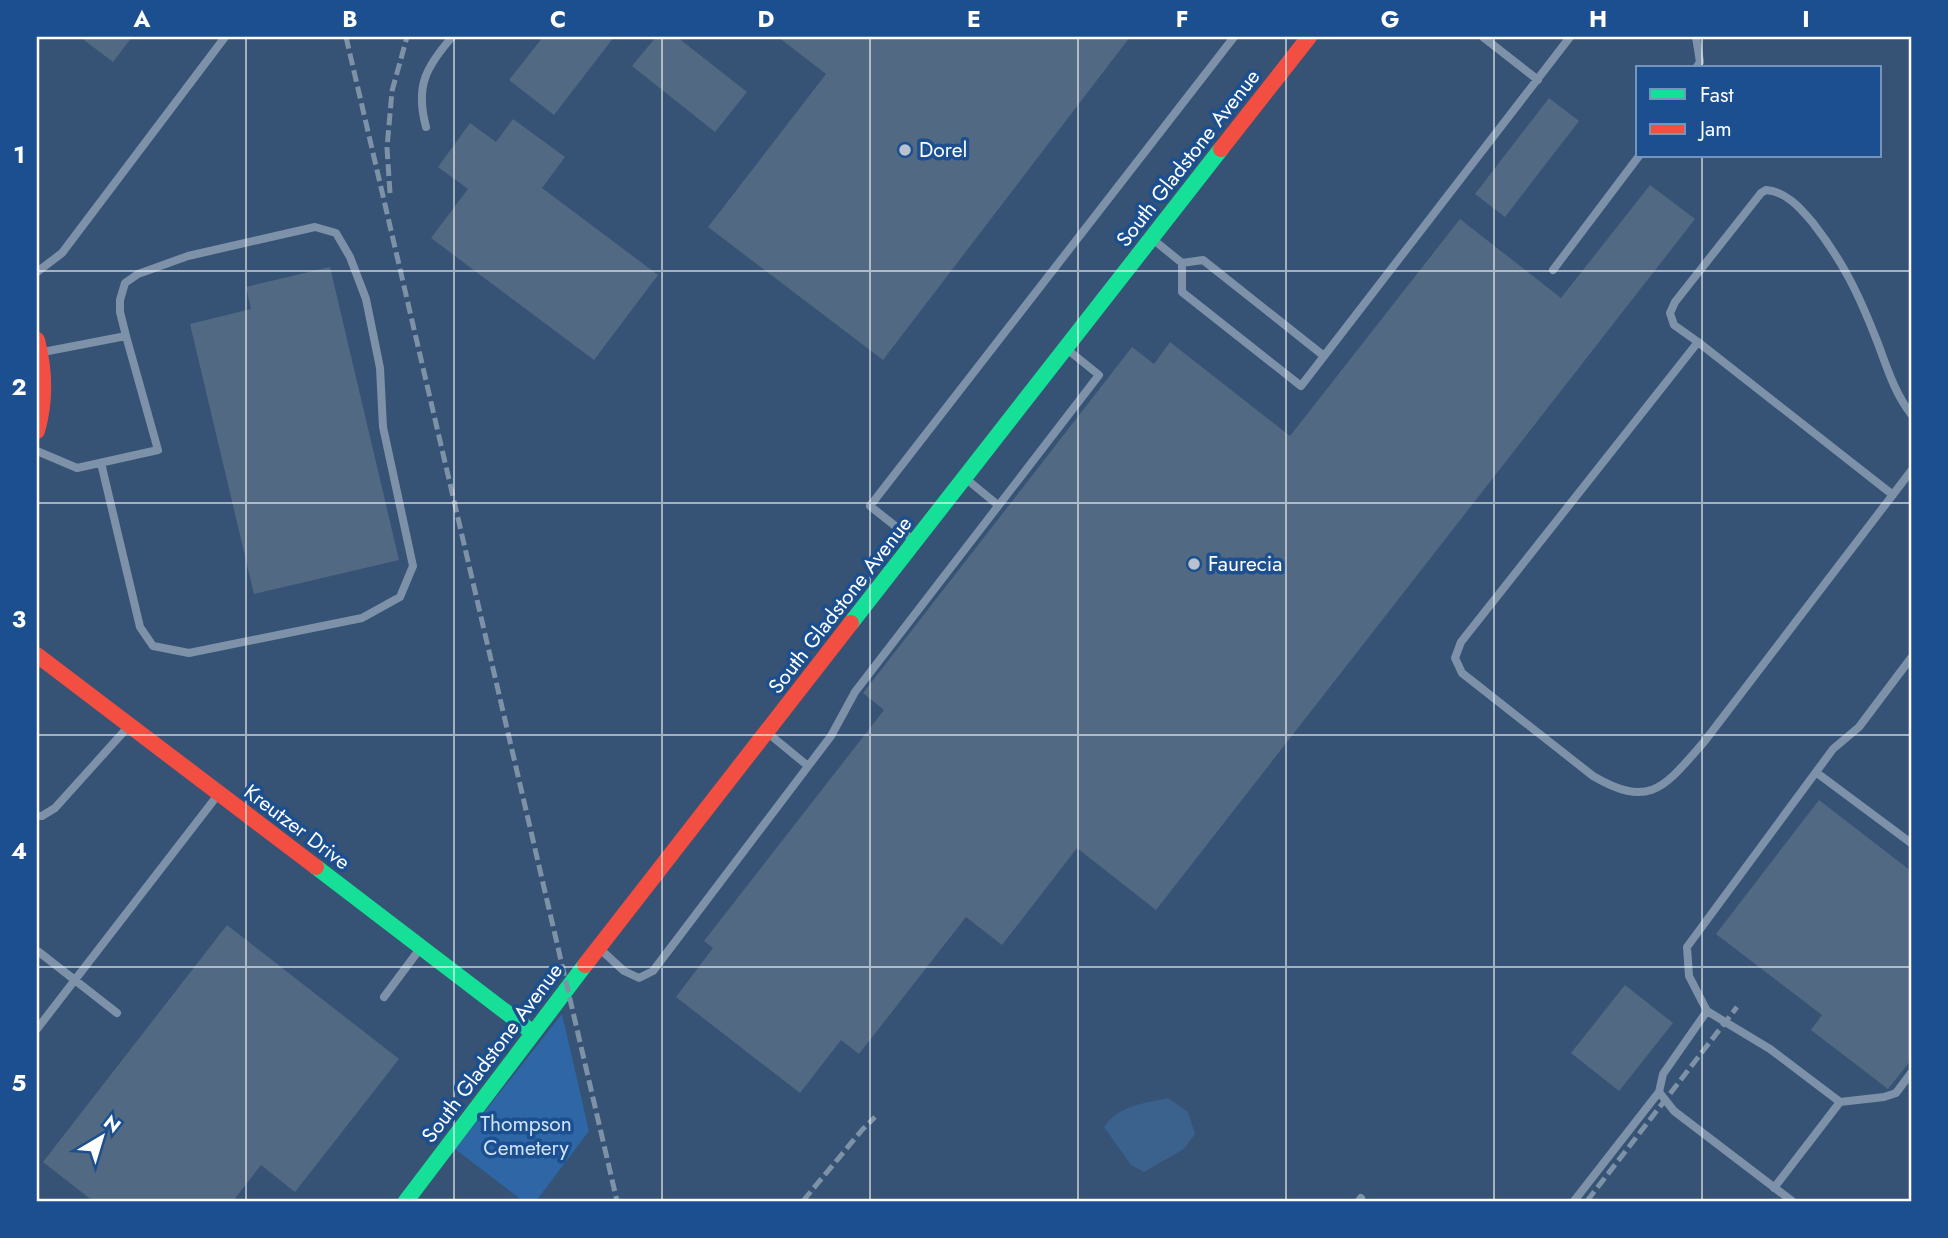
<svg xmlns="http://www.w3.org/2000/svg" width="1948" height="1238" font-family="Jost,sans-serif">
<style>
.green{fill:#2f66a5}
.water{fill:#3b618d}
.building{fill:#526984}
.lines{fill:none;stroke-linecap:round;stroke-linejoin:round}
.lane{stroke:#7d92a8;stroke-width:8}
.fast{stroke:#16e098;stroke-width:16}
.jam{stroke:#f24e42;stroke-width:16}
.rail{stroke:#7e92a7;stroke-width:5;stroke-dasharray:12 5;stroke-linecap:butt}
.grid{fill:none;stroke:#fff;stroke-width:2;stroke-opacity:0.55}
.poi-dot{fill:#b9c2ce;stroke:#1b4f8f;stroke-width:2.5}
.labels{text-anchor:middle;dominant-baseline:central;stroke-width:7;stroke-linejoin:round;paint-order:stroke}
.poi-label{font-size:21px;fill:#fff;stroke:#1b4f8f;text-anchor:start}
.street-label{font-size:21px;fill:#fff;stroke:#1b4f8f}
.park-label{font-size:21px;fill:#cfe3fa;stroke:#1b4f8f}
.neatline{fill:none;stroke:#fff;stroke-width:2.5}
.grid-label{font-size:23px;text-anchor:middle;font-weight:bold;fill:#fff}
</style>
<rect width="100%" height="100%" fill="#365274"/>
<path class="green" d="M562,1014L589,1131L536,1201H523L455,1149Z"/>
<path class="water" d="M1168,1098L1188,1112L1195,1134L1184,1149L1144,1172L1131,1165L1104,1127C1117,1106 1145,1103 1168,1098Z"/>
<path class="building" d="M80,37H132L113,62Z
M543,37H614L554,115L509,80Z
M656,37H677L747,92L715,132L632,66Z
M778,37H1130L883,360L708,227L826,74Z
M1549,98L1579,121L1505,217L1475,194Z
M513,119L565,157L542,188L658,275L594,360L431,238L468,189L438,167L470,123L496,142Z
M1650,185L1695,219L1156,910L1077,848L1002,945L966,917L859,1054L841,1040L800,1093L676,997L713,948L704,941L884,710L863,693L1132,347L1154,364L1170,342L1290,436L1460,219L1561,298Z
M330,267L399,560L254,594L190,324L251,309L246,287Z
M1819,800L1911,871V1060L1888,1089L1811,1030L1822,1015L1716,934Z
M227,925L399,1059L295,1192L261,1165L233,1201H93L43,1162Z
M1625,985L1673,1023L1619,1091L1571,1053Z"/>
<g class="lines">
<path class="lane" d="M1483,37L1538,80
M1696,68L1700,62L1696,37
M426,127C415,86 426,67 452,37
M1155,241L1182,263V292L1301,386L1570,37
M1182,263L1203,260L1324,356
M1553,270L1639,156
M37,272L62,253L225,37
M1698,342L1893,495
M1911,414C1894,392 1887,367 1877,341C1859,295 1844,263 1813,223C1801,209 1786,191 1766,190L1761,193L1675,302L1670,313L1674,325L1698,342L1461,642L1455,658L1462,673L1593,776C1651,810 1665,786 1704,742L1911,471
M37,451L77,468L158,450L126,336L43,352
M101,463L140,627L153,646L189,653L362,618L400,597L413,566L383,427L380,368L366,299L350,257L336,233L315,227L188,256L138,274L125,283L120,300V312L126,336
M965,478L998,505
M913,540L870,506L1234,37
M769,734L808,766
M1817,773L1911,843
M37,816H42L55,808L128,727
M599,948L624,971L639,978L653,971L831,736L855,692L1099,375L1068,350
M39,952L117,1013
M384,997L419,950
M1707,1011L1770,1049L1840,1102
M37,1029L217,796
M1774,1188L1840,1102L1884,1097L1896,1093L1911,1073
M1359,1201L1361,1198
M1574,1201L1659,1092
M1792,1201L1674,1111L1659,1092L1663,1074L1707,1011L1689,976L1687,947L1833,749L1859,727L1911,658"/>
<path class="fast" d="M851,623L1221,149
M316,867L532,1032
M406,1201L585,965"/>
<path class="jam" d="M1221,149L1309,37
M37,340C45,371 46,400 37,431
M37,655L316,867
M585,965L851,623"/>
<path class="rail" d="M346,37L617,1201
M390,193L387,148L392,91L407,37
M803,1201L862,1130L875,1117
M1587,1201L1737,1007"/>
</g>
<path class="grid" d="M246,37V1201M454,37V1201M662,37V1201M870,37V1201M1078,37V1201M1286,37V1201M1494,37V1201M1702,37V68M1702,156V1201M37,271H1911M37,503H1911M37,735H1911M37,967H1911"/>
<g class="poi-dot">
<circle cx="905" cy="150" r="7"/>
<circle cx="1194" cy="564" r="7"/>
</g>
<g class="labels">
<g class="poi-label">
<text x="919" y="150">Dorel</text>
<text x="1208" y="564">Faurecia</text>
</g>
<g class="street-label">
<text transform="translate(1188 158) rotate(-52)">South Gladstone Avenue</text>
<text transform="translate(840 605) rotate(-52)">South Gladstone Avenue</text>
<text transform="translate(297 827) rotate(37)">Kreutzer Drive</text>
<text transform="translate(492 1053) rotate(-53)">South Gladstone Avenue</text>
</g>
<g class="park-label">
<text x="526" y="1124">Thompson<tspan x="526" dy="24">Cemetery</tspan></text>
</g>
</g>
<rect width="1948" height="1238" fill="none" stroke="#1b4f8f" stroke-width="77"/>
<rect x="1636" y="66" width="245" height="91" fill="#1b4f8f" stroke="#7695bc" stroke-width="2"/>
<rect x="1650" y="89" width="35" height="10" fill="#16e098" stroke="#7695bc" stroke-width="2"/>
<text x="1700" y="102" font-size="21" fill="#ffffff">Fast</text>
<rect x="1650" y="124" width="35" height="10" fill="#f24e42" stroke="#7695bc" stroke-width="2"/>
<text x="1700" y="136" font-size="21" fill="#ffffff">Jam</text>
<g transform="translate(102 1137) rotate(38)" stroke="#1b4f8f" stroke-width="5" paint-order="stroke">
<path d="M0-5L12 26L0 18L-12 26Z" fill="#ffffff"/>
<text y="-10" font-size="19" font-weight="bold" text-anchor="middle" fill="#ffffff">N</text>
</g>
<rect x="38" y="38" width="1872" height="1162" class="neatline"/>
<g class="grid-label">
<text x="142" y="27">A</text>
<text x="350" y="27">B</text>
<text x="558" y="27">C</text>
<text x="766" y="27">D</text>
<text x="974" y="27">E</text>
<text x="1182" y="27">F</text>
<text x="1390" y="27">G</text>
<text x="1598" y="27">H</text>
<text x="1806" y="27">I</text>
<text x="19" y="163">1</text>
<text x="19" y="395">2</text>
<text x="19" y="627">3</text>
<text x="19" y="859">4</text>
<text x="19" y="1091">5</text>
</g>
</svg>
